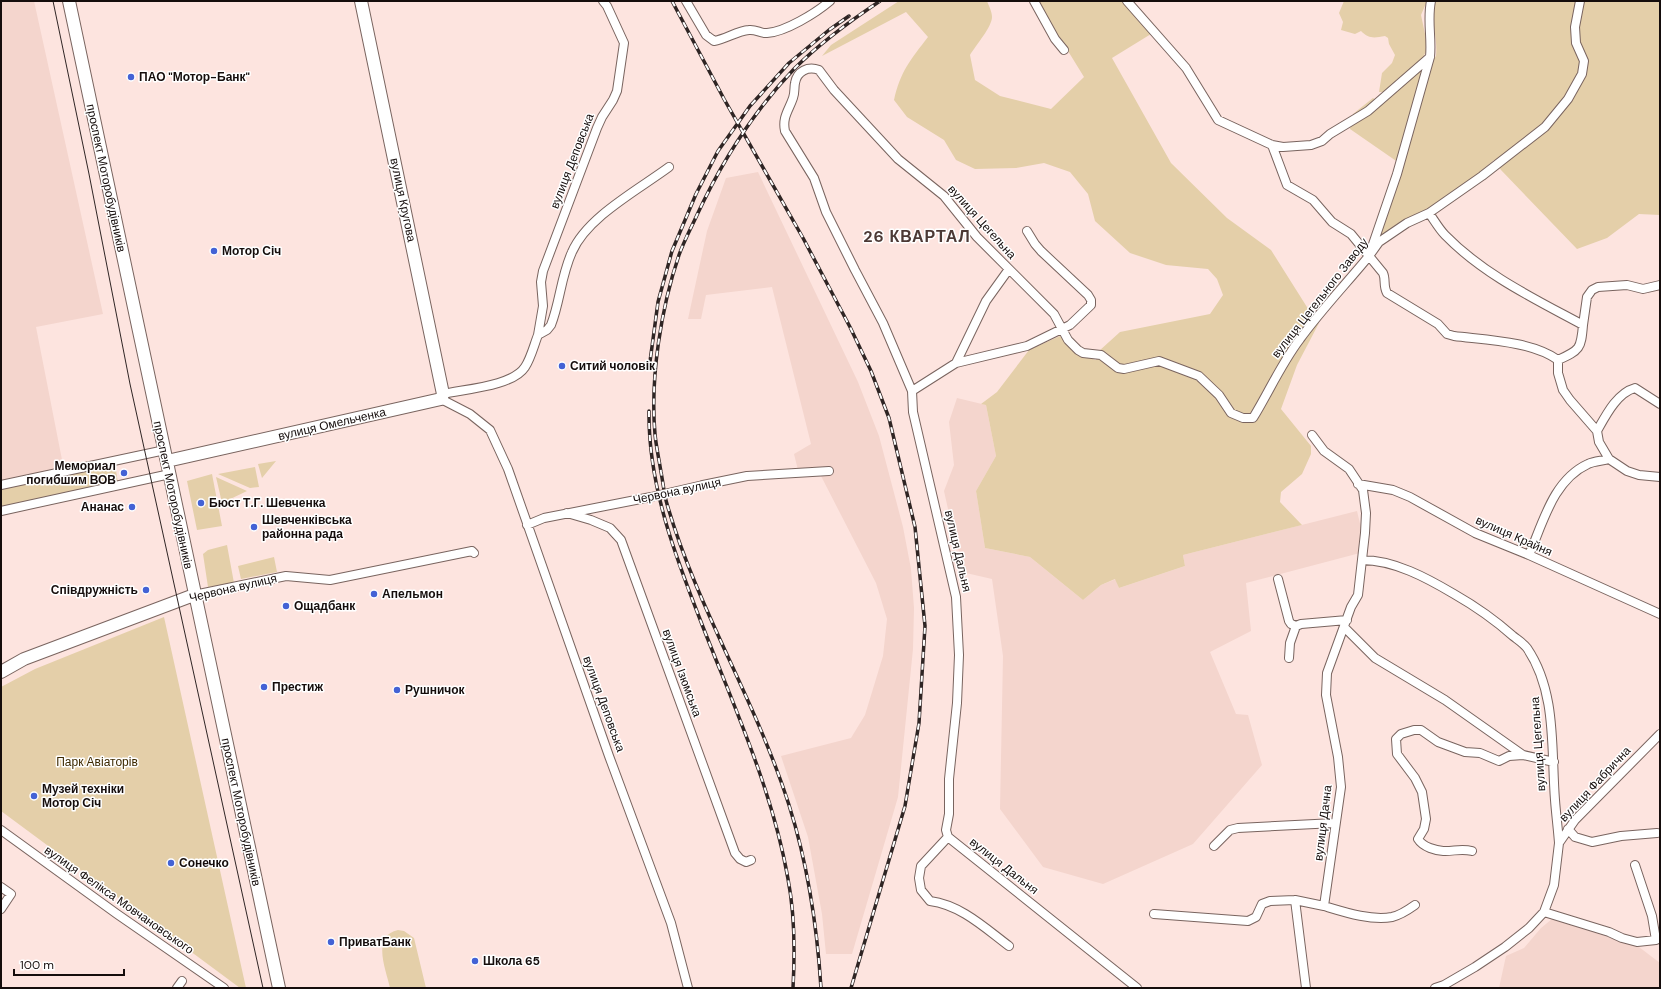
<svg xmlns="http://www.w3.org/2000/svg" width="1661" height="989" font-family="'DM Sans',sans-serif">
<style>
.built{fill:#f4d5cd}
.green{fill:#e4cfa9}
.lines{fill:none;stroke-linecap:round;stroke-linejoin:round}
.street-casing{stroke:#79645f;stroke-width:10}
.secondary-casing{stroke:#79645f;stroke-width:14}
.street{stroke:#fff;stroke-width:8}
.secondary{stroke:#fff;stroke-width:12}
.tram{stroke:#2f2524;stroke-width:1}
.rail-casing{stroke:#2f2524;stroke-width:3.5}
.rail{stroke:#fff;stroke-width:2;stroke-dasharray:6;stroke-linecap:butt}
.street-bridge-casing{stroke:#79645f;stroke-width:10;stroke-linecap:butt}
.street-bridge{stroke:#fff;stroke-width:8}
.poi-dot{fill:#4362d5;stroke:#fff;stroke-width:1.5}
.labels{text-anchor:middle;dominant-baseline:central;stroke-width:3;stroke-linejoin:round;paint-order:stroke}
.poi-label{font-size:12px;font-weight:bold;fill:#150d0c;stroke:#fff;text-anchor:start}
.street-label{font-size:12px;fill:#150d0c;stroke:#fff}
.park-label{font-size:12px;fill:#3d2900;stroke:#fff}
.district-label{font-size:16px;font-weight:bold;letter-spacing:1px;fill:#4c3935;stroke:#fff}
</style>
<rect width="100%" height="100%" fill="#fde4df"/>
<path class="built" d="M1,1H34L103,314L36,327L64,470L1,484Z
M758,172L858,382L879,436L903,527L911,569L914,608L913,649L898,797L852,954H826L822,914L808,837L781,756L851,738L865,715L883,656L887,619L876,583L821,476L813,469L798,470L794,454L811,444L772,287L706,295L701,319H688L707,231L726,178Z
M957,398L986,405L996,456L976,491L985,548L1030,557L1083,600L1101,585L1116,579L1119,588L1185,566L1183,555L1357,511L1362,532L1360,553L1246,583L1251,631L1210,652L1236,714L1248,715L1262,765L1193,844L1103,884L1043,867L1000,809L1003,656L992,579L966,573L954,536L944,491L954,465L949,422Z
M1552,919L1639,947L1660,963V988H1499L1506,956L1524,948L1541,928Z"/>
<path class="green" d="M899,1H987C989,6 992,12 992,17C992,27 976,45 970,55L975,80L1000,96L1051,109L1084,77L1068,51L1057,38L1038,1H1123L1151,34L1112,58L1171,163L1227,218L1271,250L1312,315L1319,323L1297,365L1281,409L1311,446V454L1302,474L1281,492L1280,502L1302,525L1183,555L1185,566L1119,588L1115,579L1101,585L1083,600L1030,557L985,548L976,491L996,456L986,405L981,404L997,392L1029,350L1060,336L1079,355L1096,360L1099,351L1120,332L1210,314L1223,295L1217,279L1208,269L1166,265L1130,253L1095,221L1088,194L1070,172L1044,163L1016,168L975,169L956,160L944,140L907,117L894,100C900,72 911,59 928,37L906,12L822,56L831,45Z
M1344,1H1427L1421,15L1428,48L1421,61L1384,92H1379L1382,73L1392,63L1395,55L1389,44L1388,38L1385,36C1374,38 1369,39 1361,31L1355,34L1341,30L1343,22L1339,13Z
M1434,1H1660V215L1639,214L1607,238L1577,249L1501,170L1494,160L1472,179L1432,207L1405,221L1378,239L1402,165L1350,129L1353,114L1373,98L1382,104L1436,56C1438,36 1430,20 1434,1Z
M276,461L262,478L258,464Z
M115,464L118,483L1,508V488Z
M255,467L259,487L250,488L218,474Z
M212,474L222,526L197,530L187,481Z
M216,477L247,491L222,503Z
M227,545L234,583L208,587L203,554L208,550Z
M274,557L277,572L241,579L238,566Z
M164,617L246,988H240L1,811V687L35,669Z
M398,930L404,931L414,938L426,988H390C386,969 371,936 398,930Z"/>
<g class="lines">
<g class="street-casing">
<path id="street" d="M686,1L706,35L714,41C726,39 737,31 749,30C756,29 761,34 767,33C785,32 816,13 830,1
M1034,1L1055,39L1064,50
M1127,1L1186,68L1218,120L1272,145L1283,147L1311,145L1322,141L1330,134L1368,111L1430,57
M1272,145L1287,185L1313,200L1332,222L1351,234L1383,273C1386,279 1383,286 1387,293L1438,324L1447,334L1454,336C1486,340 1531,341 1558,360
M1429,213C1434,220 1439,229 1445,235C1484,275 1535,299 1583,325L1587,297L1592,290L1598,287L1627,285L1643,289L1660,285
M1372,247L1397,174L1430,57C1432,38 1427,20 1431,1
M538,335L543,306L541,282L543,271L597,128L602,117L613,100L617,91L624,43L607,6L603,1
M1558,360V373L1563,390L1570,400L1597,431L1599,442L1609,459L1627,471L1639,475L1660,477
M1558,360C1580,350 1581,349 1583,325
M956,363L1027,346L1070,325L1091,305V300L1088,295L1041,251L1035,244L1027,231
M912,391L956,363L986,301L1009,269
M443,394C465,389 513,386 525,367C531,358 534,345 538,335L547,330L551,325C560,302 561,276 572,252C587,217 638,190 669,167
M441,399L470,414L490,430L508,469L609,756L671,923L688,988
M1597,431C1606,415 1617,393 1635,388L1660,404
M1358,484L1393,490L1410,497L1475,533L1529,555L1660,614
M1,485L165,450
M703,485L747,476L829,471
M1,511L170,474
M567,513L591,520L610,528L621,540L735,853L740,859L746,862L751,860
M527,525L544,518L651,497
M1529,555C1543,523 1553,480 1588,464C1594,461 1602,461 1609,459
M1362,560C1394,560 1427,578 1454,594C1475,606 1495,620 1513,636C1518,640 1523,643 1527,648C1557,692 1551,749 1555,800C1556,814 1558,829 1559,843
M1278,579L1289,621L1291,624L1296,626
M194,595L286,576L330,580L472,551L474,553
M1344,627L1375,658L1445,700L1523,755L1554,762
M1289,658L1290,643L1296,626L1301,624L1347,620
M1568,829L1575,837L1592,842L1621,836L1657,833
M1,830L117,914L224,988
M948,837L921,866L919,878L921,890L930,901C961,905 985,928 1009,946
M1214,846L1230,830L1238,828L1335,823
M1472,851C1457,847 1448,855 1430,848C1425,846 1421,844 1418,839L1424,829L1426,819L1422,792L1415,778L1397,754L1396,739L1401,734L1414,730H1421L1438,742L1465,752L1480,753L1499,761L1509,756L1523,755
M1,887L11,894L1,909
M1324,906C1344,912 1371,921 1392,917C1401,915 1408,910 1415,905
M1544,912L1609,932L1622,938L1637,942L1656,940L1652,916L1635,865
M1154,914L1248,921L1256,917L1262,904L1270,901L1295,900
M177,988L182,981
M1137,988L948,837L946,830L949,814V779L957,703L959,655L956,597L913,412L912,391L883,323L855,270L826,212L814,178L785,131C782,117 789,110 793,98C795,93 794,88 795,83C797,71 808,66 819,70L834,90L898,159L944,196L977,237L1054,314L1068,340L1078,350L1083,353L1101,355L1118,368L1124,369L1159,361L1199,376L1219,395L1231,413L1243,418H1253C1269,392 1281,364 1300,339C1321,310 1346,284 1369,256L1379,242L1407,223L1429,213L1482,176L1545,127L1568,99L1582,74L1584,61L1576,43L1575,27L1580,1
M1306,988L1295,900L1324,906L1341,787L1338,757L1326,695L1327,673L1351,607L1358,595L1365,533L1366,513L1363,490L1349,469L1324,451L1312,435
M1435,988L1444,985L1475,967L1505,947L1529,928L1544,912L1554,885L1559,843L1575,820L1660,734"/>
</g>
<g class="secondary-casing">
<path id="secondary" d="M69,1C139,330 208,659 279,988
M167,461L441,399L443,394L361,1
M1,672L24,659L194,595"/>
</g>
<use href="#street" class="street"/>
<use href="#secondary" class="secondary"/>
<path class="tram" d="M53,1L89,174L130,384L263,988"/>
<g class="rail-casing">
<path id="rail" d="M672,1L724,99L803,238L850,327L871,371L889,418L915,527L925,626L919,723L905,806L851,988
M649,369L658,302L672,251L696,194L718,151L750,106L789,63L829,30L849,16
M649,411C648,486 676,558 703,627C735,709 773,792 788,879C795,915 795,952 793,988
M821,988C817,925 808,865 789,805C756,701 697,608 667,504C664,494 663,482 661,472C659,459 656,446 655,434C650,378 661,308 679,255C684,241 691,228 697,215C721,163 754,111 794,69C820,43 850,21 880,1"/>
</g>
<use href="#rail" class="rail"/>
<g class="street-bridge-casing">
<path id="street-bridge" d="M651,497L703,485"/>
</g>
<use href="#street-bridge" class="street-bridge"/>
</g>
<g class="poi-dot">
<circle cx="131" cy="77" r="4"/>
<circle cx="214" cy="251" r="4"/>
<circle cx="562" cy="366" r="4"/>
<circle cx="124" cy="473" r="4"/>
<circle cx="201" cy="503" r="4"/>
<circle cx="132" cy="507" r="4"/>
<circle cx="254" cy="527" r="4"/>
<circle cx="146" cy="590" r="4"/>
<circle cx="374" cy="594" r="4"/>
<circle cx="286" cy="606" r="4"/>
<circle cx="264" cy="687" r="4"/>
<circle cx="397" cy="690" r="4"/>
<circle cx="34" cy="796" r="4"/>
<circle cx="171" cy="863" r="4"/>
<circle cx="331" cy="942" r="4"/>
<circle cx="475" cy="961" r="4"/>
</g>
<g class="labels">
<g class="poi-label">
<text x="139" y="77">ПАО "Мотор-Банк"</text>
<text x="222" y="251">Мотор Січ</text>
<text x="570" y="366">Ситий чоловік</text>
<text x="116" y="466" text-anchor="end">Мемориал<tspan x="116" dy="14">погибшим ВОВ</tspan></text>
<text x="209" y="503">Бюст Т.Г. Шевченка</text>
<text x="124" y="507" text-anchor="end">Ананас</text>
<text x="262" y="520">Шевченківська<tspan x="262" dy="14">районна рада</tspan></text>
<text x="138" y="590" text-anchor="end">Співдружність</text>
<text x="382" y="594">Апельмон</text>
<text x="294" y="606">Ощадбанк</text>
<text x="272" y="687">Престиж</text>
<text x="405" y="690">Рушничок</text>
<text x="42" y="789">Музей техніки<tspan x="42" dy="14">Мотор Січ</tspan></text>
<text x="179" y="863">Сонечко</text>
<text x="339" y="942">ПриватБанк</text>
<text x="483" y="961">Школа 65</text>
</g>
<g class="street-label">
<text transform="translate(572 161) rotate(-69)">вулиця Деповська</text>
<text transform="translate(106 178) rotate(78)">проспект Моторобудівників</text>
<text transform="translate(403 200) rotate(78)">вулиця Кругова</text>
<text transform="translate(982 222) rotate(48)">вулиця Цегельна</text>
<text transform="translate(1320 298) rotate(-52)">вулиця Цегельного Заводу</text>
<text transform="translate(332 424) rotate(-13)">вулиця Омельченка</text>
<text transform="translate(677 491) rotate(-12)">Червона вулиця</text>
<text transform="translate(173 495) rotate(78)">проспект Моторобудівників</text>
<text transform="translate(1514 536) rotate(24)">вулиця Крайня</text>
<text transform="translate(958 551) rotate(77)">вулиця Дальня</text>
<text transform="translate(233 588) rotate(-13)">Червона вулиця</text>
<text transform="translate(682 673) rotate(70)">вулиця Ізюмська</text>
<text transform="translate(604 704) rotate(70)">вулиця Деповська</text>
<text transform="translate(1538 744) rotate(-94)">вулиця Цегельна</text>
<text transform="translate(1595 784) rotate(-47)">вулиця Фабрична</text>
<text transform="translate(241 812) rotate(78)">проспект Моторобудівників</text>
<text transform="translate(1323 823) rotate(-83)">вулиця Дачна</text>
<text transform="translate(1004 866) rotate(38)">вулиця Дальня</text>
<text transform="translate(119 900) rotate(35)">вулиця Фелікса Мовчановського</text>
</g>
<g class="park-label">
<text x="97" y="762">Парк Авіаторів</text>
</g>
<g class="district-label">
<text x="917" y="236">26 КВАРТАЛ</text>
</g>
</g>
<rect width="1661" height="989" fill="none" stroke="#150d0c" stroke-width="4"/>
<path d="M14 969v6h110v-6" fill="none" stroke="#150d0c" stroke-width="2"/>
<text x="20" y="969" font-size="12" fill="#150d0c" stroke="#ffffff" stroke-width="3" paint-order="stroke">100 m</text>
</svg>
